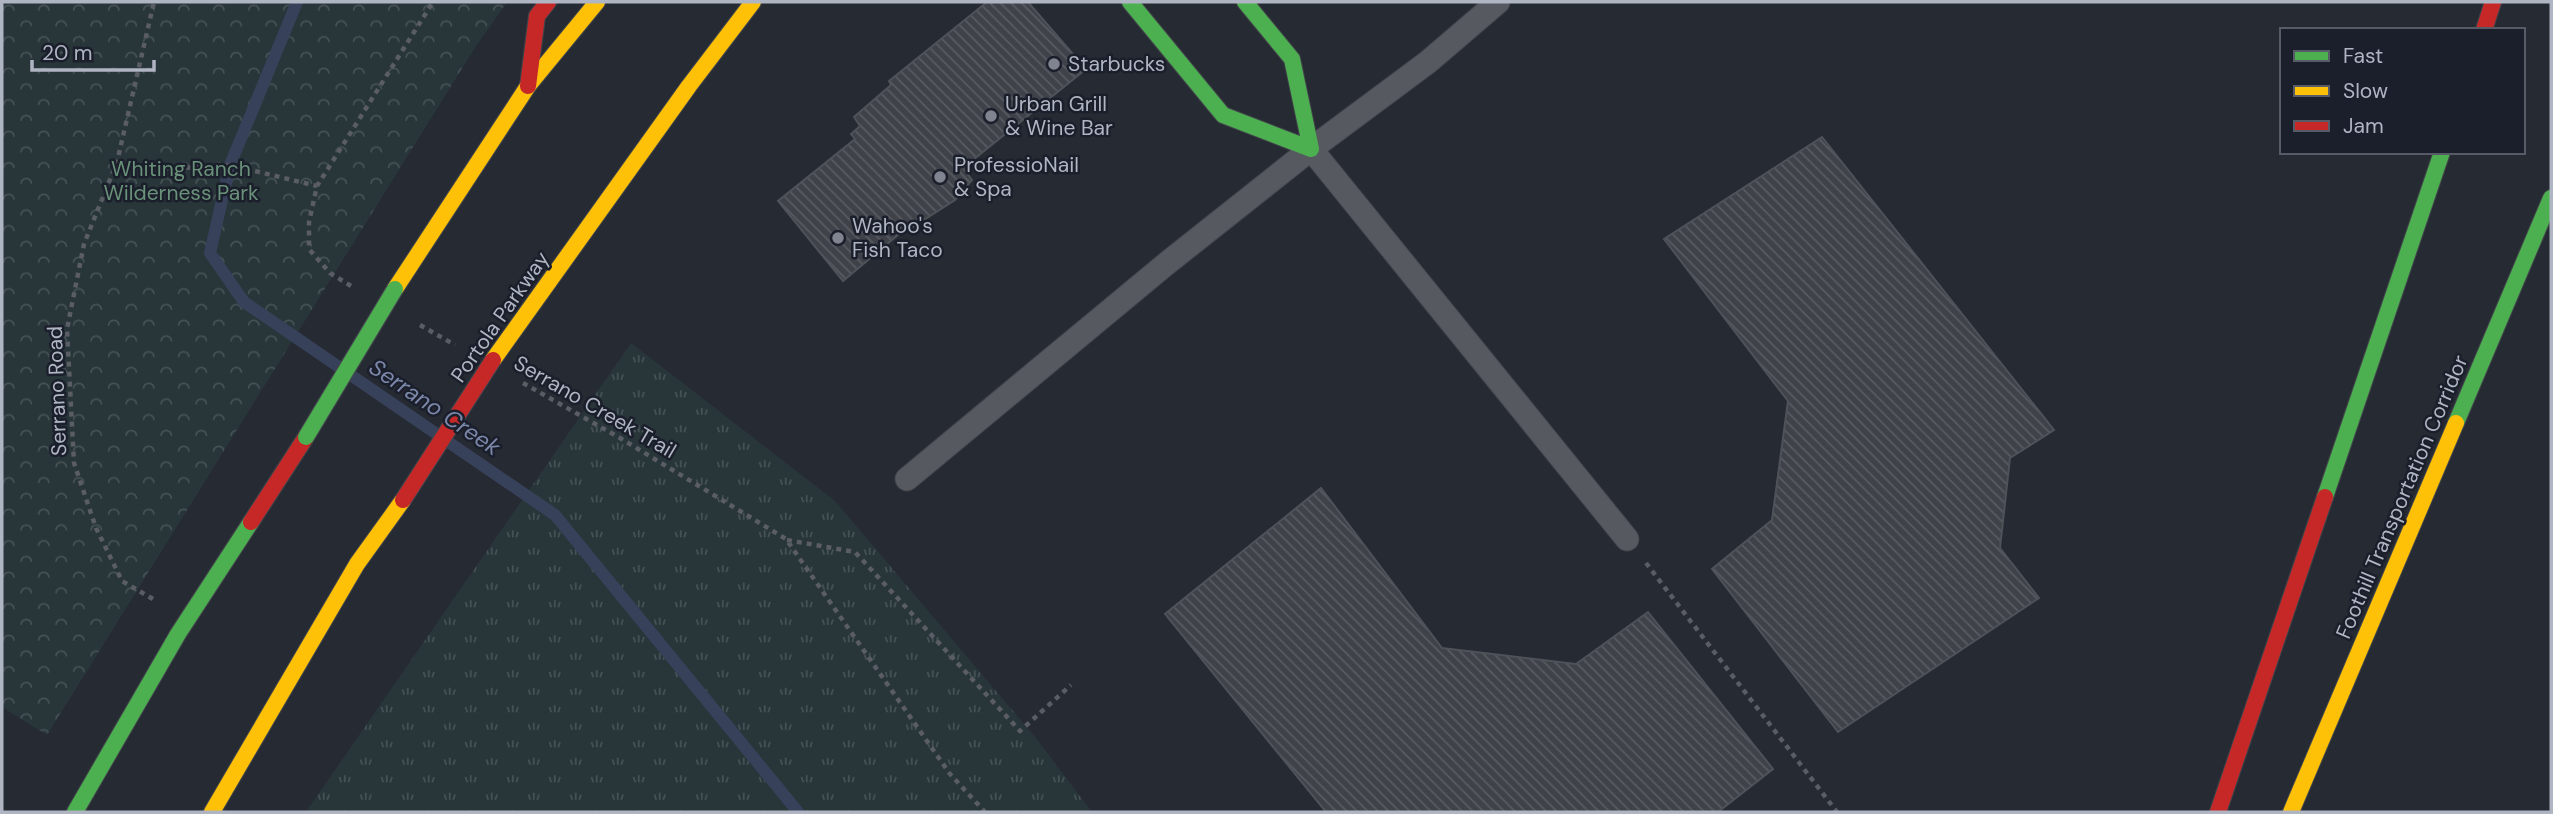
<svg xmlns="http://www.w3.org/2000/svg" width="2553" height="814" font-family="'DM Sans',sans-serif">
<style>
.grass{fill:url(#grass-tufts)}
.park{fill:url(#park-crowns)}
.lines{fill:none;stroke-linecap:round;stroke-linejoin:round}
.stream{stroke:#37415a;stroke-width:12}
.building{fill:url(#building-back-hatch);stroke:#4e5259;stroke-width:2}
.lane-casing{stroke:#42454b;stroke-width:25}
.fast-casing{stroke:#42454b;stroke-width:18}
.slow-casing{stroke:#42454b;stroke-width:18}
.jam-casing{stroke:#42454b;stroke-width:18}
.path{stroke:#5a5d64;stroke-width:4.5;stroke-dasharray:5 5;stroke-linecap:butt}
.lane{stroke:#565960;stroke-width:23}
.fast{stroke:#4caf50;stroke-width:16}
.slow{stroke:#ffc107;stroke-width:16}
.jam{stroke:#c62828;stroke-width:16}
.fast-bridge-casing{stroke:#44474f;stroke-width:18;stroke-linecap:butt}
.jam-bridge-casing{stroke:#44474f;stroke-width:18;stroke-linecap:butt}
.fast-bridge{stroke:#4caf50;stroke-width:16}
.jam-bridge{stroke:#c62828;stroke-width:16}
.poi-dot{fill:#808490;stroke:#1b1f2b;stroke-width:2.5}
.labels{text-anchor:middle;dominant-baseline:central;stroke-width:5;stroke-linejoin:round;paint-order:stroke}
.poi-label{font-size:21px;fill:#b0b5c3;stroke:#1b1f2b;text-anchor:start}
.park-label{font-size:21px;fill:#6a9179;stroke:#1b1f2b}
.street-label{font-size:21px;fill:#b0b5c3;stroke:#1b1f2b}
.water-label{font-size:23px;font-style:italic;fill:#7b87a9;stroke:#1b1f2b}
</style>
<defs>
<pattern id="grass-tufts" width="24" height="20" patternUnits="userSpaceOnUse" patternTransform="scale(1.75)"><rect width="24" height="20" fill="#28363a"/><path d="M3 7l-1-3M5 7V3M7 7l1-3M15 17l-1-3M17 17v-4M19 17l1-3" fill="none" stroke="#455155"/></pattern>
<pattern id="park-crowns" width="20" height="18" patternUnits="userSpaceOnUse" patternTransform="scale(1.75)"><rect width="20" height="18" fill="#28363a"/><path d="M2 6a3 3 0 1 1 6 0M12 15a3 3 0 1 1 6 0" fill="none" stroke="#455155"/></pattern>
<pattern id="building-back-hatch" width="6" height="6" patternUnits="userSpaceOnUse" patternTransform="scale(1.75)"><rect width="6" height="6" fill="#3f4248"/><path d="M-1 5l2 2M0 0l6 6M5-1l2 2" fill="none" stroke="#585b61"/></pattern>
</defs>
<rect width="100%" height="100%" fill="#262a32"/>
<path class="grass" d="M631,343L835,501L1035,737L1092,812H306Z"/>
<path class="park" d="M2,2H507L476,46L47,735L2,707Z"/>
<g class="lines">
<path class="stream" d="M297,2L230,165L210,253L244,302L555,515L798,812"/>
</g>
<path class="building" d="M987,2H1028L1086,69L963,168L972,180L955,200L913,227L911,224L843,281L778,201L855,139L851,134L860,126L854,117L891,85L889,81Z
M1822,137L2054,430L2010,458L2000,548L2039,598L1838,732L1712,569L1772,520L1788,401L1664,239Z
M1321,488L1442,648L1576,664L1648,612L1773,769L1718,812H1326L1165,614Z"/>
<g class="lines">
<g class="lane-casing">
<path id="lane" d="M1311,149L1627,539
M907,479L1166,264L1311,149L1428,62L1498,2"/>
</g>
<g class="fast-casing">
<path id="fast" d="M1130,2L1223,115L1311,149
M1245,2L1292,59L1311,149
M2456,423L2551,198
M2325,497L2442,152
M75,812L178,634L251,522"/>
</g>
<g class="slow-casing">
<path id="slow" d="M395,289L528,86L597,2
M493,360L689,86L753,2
M212,812L357,564L403,500
M2291,812L2456,423"/>
</g>
<g class="jam-casing">
<path id="jam" d="M2484,30L2493,2
M528,86L537,16L548,2
M251,522L306,437
M2218,812L2325,497"/>
</g>
<path class="path" d="M117,162L148,170L230,165L317,186
M351,286L330,273L309,249V222L317,186L433,2
M420,325L455,345
M523,383L620,438L786,539L950,774L985,812
M787,540L855,552L1020,731L1071,685
M1646,563L1837,812
M153,599L122,581L96,528L74,463L67,329L84,244L117,162L154,2"/>
<use href="#lane" class="lane"/>
<use href="#fast" class="fast"/>
<use href="#slow" class="slow"/>
<use href="#jam" class="jam"/>
<g class="fast-bridge-casing">
<path id="fast-bridge" d="M306,437L395,289"/>
</g>
<g class="jam-bridge-casing">
<path id="jam-bridge" d="M403,500L493,360"/>
</g>
<use href="#fast-bridge" class="fast-bridge"/>
<use href="#jam-bridge" class="jam-bridge"/>
</g>
<g class="poi-dot">
<circle cx="1054" cy="64" r="7"/>
<circle cx="991" cy="116" r="7"/>
<circle cx="940" cy="177" r="7"/>
<circle cx="838" cy="238" r="7"/>
</g>
<g class="labels">
<g class="poi-label">
<text x="1068" y="64">Starbucks</text>
<text x="1005" y="104">Urban Grill<tspan x="1005" dy="24">&amp; Wine Bar</tspan></text>
<text x="954" y="165">ProfessioNail<tspan x="954" dy="24">&amp; Spa</tspan></text>
<text x="852" y="226">Wahoo's<tspan x="852" dy="24">Fish Taco</tspan></text>
</g>
<g class="park-label">
<text x="181" y="169">Whiting Ranch<tspan x="181" dy="24">Wilderness Park</tspan></text>
</g>
<g class="street-label">
<text transform="translate(500 317) rotate(-55)">Portola Parkway</text>
<text transform="translate(57 391) rotate(-92)">Serrano Road</text>
<text transform="translate(595 407) rotate(30)">Serrano Creek Trail</text>
<text transform="translate(2402 497) rotate(-67)">Foothill Transportation Corridor</text>
</g>
<g class="water-label">
<text transform="translate(435 407) rotate(34)">Serrano Creek</text>
</g>
</g>
<rect width="2553" height="814" fill="none" stroke="#b0b5c3" stroke-width="7"/>
<rect x="2280" y="28" width="245" height="126" fill="#1b1f2b" stroke="#575b68" stroke-width="2"/>
<rect x="2294" y="51" width="35" height="10" fill="#4caf50" stroke="#575b68" stroke-width="2"/>
<text x="2343" y="63" font-size="21" fill="#b0b5c3">Fast</text>
<rect x="2294" y="86" width="35" height="10" fill="#ffc107" stroke="#575b68" stroke-width="2"/>
<text x="2343" y="98" font-size="21" fill="#b0b5c3">Slow</text>
<rect x="2294" y="121" width="35" height="10" fill="#c62828" stroke="#575b68" stroke-width="2"/>
<text x="2343" y="133" font-size="21" fill="#b0b5c3">Jam</text>
<path d="M32 60v10h122v-10" fill="none" stroke="#b0b5c3" stroke-width="3.5"/>
<text x="42" y="60" font-size="21" fill="#b0b5c3" stroke="#1b1f2b" stroke-width="5" paint-order="stroke">20 m</text>
</svg>
